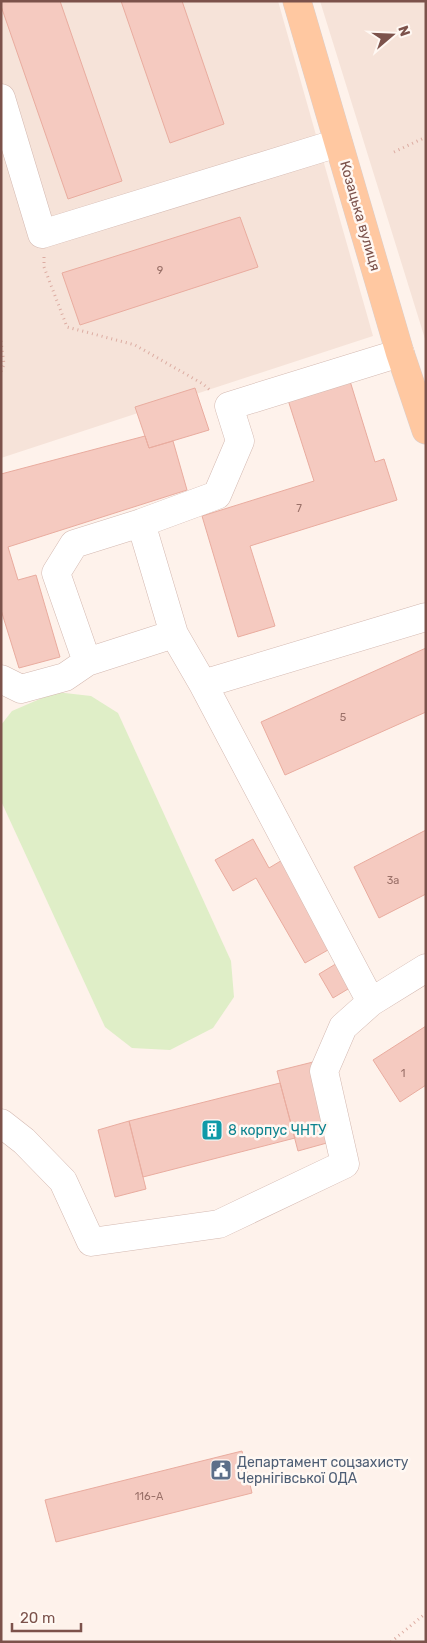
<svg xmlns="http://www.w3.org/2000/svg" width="427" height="1643" font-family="Rubik,sans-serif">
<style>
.residential{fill:#f6e3d9}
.green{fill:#dfeec7}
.building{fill:#f5cac0;stroke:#e9ac9f}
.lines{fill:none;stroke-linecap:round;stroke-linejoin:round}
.minor-casing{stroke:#d4b9b1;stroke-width:29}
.major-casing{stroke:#dacfcd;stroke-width:29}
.path{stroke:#dcaca2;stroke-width:3;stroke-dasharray:1 4;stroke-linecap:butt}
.minor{stroke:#fff;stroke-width:28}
.major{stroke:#ffc8a1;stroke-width:28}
.labels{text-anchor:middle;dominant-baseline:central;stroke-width:5;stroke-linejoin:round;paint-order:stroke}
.number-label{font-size:11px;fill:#9a7068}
.street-label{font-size:14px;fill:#7c524b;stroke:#fff8f3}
.culture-label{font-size:14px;fill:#0d838f;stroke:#fff8f3;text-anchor:start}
.service-label{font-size:14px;fill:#4e5e75;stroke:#fff8f3;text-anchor:start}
</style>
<rect width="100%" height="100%" fill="#fef2eb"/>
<path class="residential" d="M1,1H278L373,336L1,458Z
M320,1H426V342Z"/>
<path class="green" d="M56,692L91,696L118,713L231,961L234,997L213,1028L170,1050L132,1048L105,1027L1,801V725L12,711Z"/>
<path class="building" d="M1,1H60L122,181L68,199L1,6Z
M121,1H182L224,124L170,143Z
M240,217L258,267L80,325L62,273Z
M350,381L375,462L384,459L397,500L250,546L275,626L238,637L202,516L314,481L288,400Z
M195,388L209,430L149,448L135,407Z
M145,436L149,448L173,441L187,490L8,547L18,580L36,575L60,657L19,668L1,610V474Z
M426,648V712L285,775L261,722Z
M426,830V894L379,918L354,867Z
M253,839L269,868L284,859L335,946L305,963L256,878L233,891L215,860Z
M339,962L353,986L333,998L319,974Z
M426,1026V1085L400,1102L373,1060Z
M313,1062L334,1141L298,1151L277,1071Z
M280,1083L295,1138L143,1177L129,1121Z
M129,1121L146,1189L115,1197L98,1130Z
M242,1451L252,1493L56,1542L45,1500Z"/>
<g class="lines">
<g class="minor-casing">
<path id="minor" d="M1,98L42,234L338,143
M141,523L174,634
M87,662L174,634L203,684L426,617
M1,679L21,689L65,677L87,662L56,573L74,544L141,523L217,495L240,441L229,406L400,353
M203,684L371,1002
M1,1123L24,1141L63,1181L91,1242L219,1224L345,1164L324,1071L343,1027L371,1002L426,968"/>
</g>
<g class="major-casing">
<path id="major" d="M297,1L400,353L426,430"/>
</g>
<path class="path" d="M394,152L426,137
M44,257V267L67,327L135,345L203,384L211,391
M1,341L4,364L1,372
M391,1642L426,1613"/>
<use href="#minor" class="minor"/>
<use href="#major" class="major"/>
</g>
<defs>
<g id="building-square" transform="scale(1.125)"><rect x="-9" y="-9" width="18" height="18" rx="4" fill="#0f9aa8" stroke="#fff8f3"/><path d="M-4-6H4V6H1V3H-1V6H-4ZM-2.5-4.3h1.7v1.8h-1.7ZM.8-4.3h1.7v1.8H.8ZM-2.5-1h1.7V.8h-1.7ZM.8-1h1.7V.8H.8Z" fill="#fff"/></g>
<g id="civic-square" transform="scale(1.125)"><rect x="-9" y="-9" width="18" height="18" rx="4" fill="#5c6f8a" stroke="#fff8f3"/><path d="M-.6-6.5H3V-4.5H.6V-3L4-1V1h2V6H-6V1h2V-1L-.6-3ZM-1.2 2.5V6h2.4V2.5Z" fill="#fff"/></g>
</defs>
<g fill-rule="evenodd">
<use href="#building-square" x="212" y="1130"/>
<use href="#civic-square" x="221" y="1470"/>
</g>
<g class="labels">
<g class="number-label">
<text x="160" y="270">9</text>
<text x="299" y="508">7</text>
<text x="343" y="717">5</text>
<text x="393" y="880">3а</text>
<text x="403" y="1073">1</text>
<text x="149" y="1496">116-А</text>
</g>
<g class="street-label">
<text transform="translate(360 216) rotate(74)">Козацька вулиця</text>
</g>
<g class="culture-label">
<text x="228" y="1130">8 корпус ЧНТУ</text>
</g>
<g class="service-label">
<text x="237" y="1462">Департамент соцзахисту<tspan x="237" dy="16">Чернігівської ОДА</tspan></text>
</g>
</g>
<rect width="427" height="1643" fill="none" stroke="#7c524b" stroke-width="5"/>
<g transform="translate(392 35) rotate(71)" stroke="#fff8f3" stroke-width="4" paint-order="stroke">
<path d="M0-4L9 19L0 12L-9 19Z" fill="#7c524b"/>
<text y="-8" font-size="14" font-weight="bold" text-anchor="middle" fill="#7c524b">N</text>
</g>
<path d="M12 1623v8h69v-8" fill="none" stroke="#7c524b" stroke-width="2.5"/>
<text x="20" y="1623" font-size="15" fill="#7c524b" stroke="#fff8f3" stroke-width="4" paint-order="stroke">20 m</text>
</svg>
